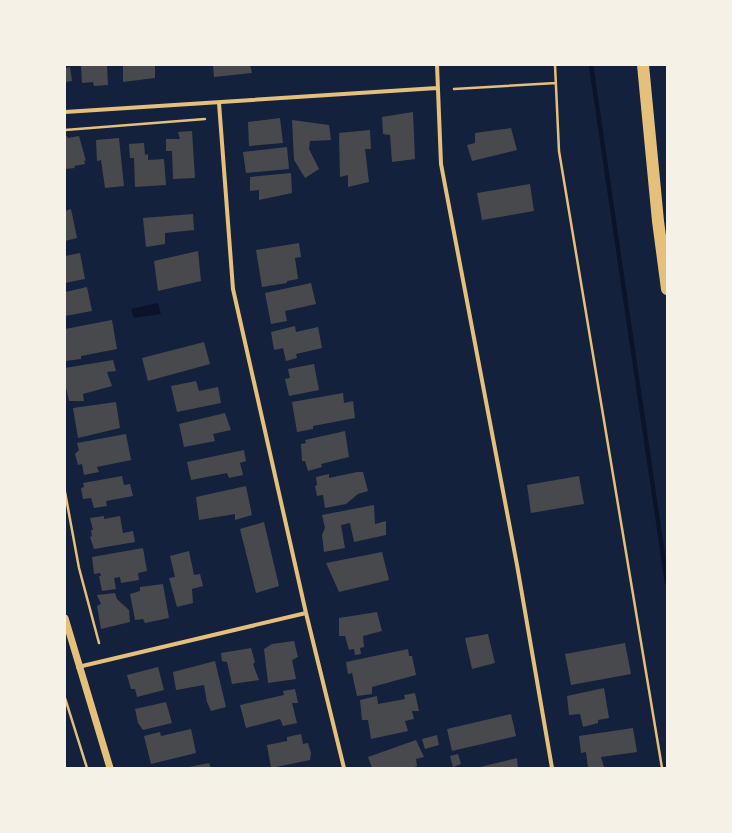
<svg xmlns="http://www.w3.org/2000/svg" width="732" height="833" font-family="Inter,sans-serif">
<style>
.water{fill:#0b132b}
.lines{fill:none;stroke-linecap:round;stroke-linejoin:round}
.stream{stroke:#0b132b;stroke-width:4.5}
.building{fill:#48494c}
.path{stroke:#e5c07b;stroke-width:2.5}
.minor{stroke:#e5c07b;stroke-width:4}
.tertiary{stroke:#e5c07b;stroke-width:7}
.motorway{stroke:#e5c07b;stroke-width:12}
</style>
<rect width="100%" height="100%" fill="#14213d"/>
<path class="water" d="M158,303L161,314L134,318L131,309Z"/>
<g class="lines">
<path class="stream" d="M591,65L667,583"/>
</g>
<path class="building" d="M65,65L66,68L70,67L72,81L65,82Z
M81,65H107L108,85L94,86L93,82L82,83Z
M123,65H155V78L123,82Z
M213,65H250L252,73L214,77Z
M413,112L415,159L392,162L390,135L383,134L382,117Z
M280,118L283,143L249,146L248,122Z
M292,120L329,125L331,140L310,141L309,149L319,169L305,178L294,160Z
M511,128L517,150L472,161L467,145L475,143V133Z
M370,130L371,149H365L369,182L348,187V175L340,177L339,133Z
M192,131L195,178L173,179L172,151H166V139H180L178,132Z
M67,136L68,138L79,136L86,161L84,160L85,164L74,166L75,168L65,169V137Z
M119,138L124,186L105,188L101,160L97,161L96,140Z
M144,143L145,155L148,154V160L164,159L166,185L135,187L134,158H130L129,144Z
M287,147L289,169L246,173L243,152Z
M291,173L292,193L259,200V190L250,191V177Z
M530,184L534,211L482,220L477,193Z
M71,209L77,238L65,241V211Z
M193,214L194,230L165,233V244L146,247L143,218Z
M299,243L301,257L295,258L298,279L287,281V283L262,287L256,250Z
M198,251L201,281L158,291L154,261Z
M80,253L85,279L65,283V256Z
M311,283L316,304L285,311L287,321L271,324L265,293Z
M87,287L92,311L65,316V292Z
M112,320L117,349L81,356V359L65,361V329Z
M295,326L296,332L318,327L322,348L296,354L297,358L286,361L283,348L274,350L271,332Z
M204,342L210,364L148,381L142,358Z
M113,360L116,371L107,372L112,386L83,394L84,401H69L65,383V368Z
M314,364L319,390L289,396L285,379L290,378L288,369Z
M196,381L199,391L218,387L221,403L177,412L171,386Z
M343,393L344,403L353,401L355,418L313,426V429L297,432L292,402Z
M116,402L120,428L78,438L73,408Z
M225,413L231,430L213,434L215,441L184,447L179,424Z
M345,431L349,457L321,464L322,467L308,471L305,461H302L301,444L306,443L305,440Z
M126,434L131,460L97,467L99,472L84,475L82,464L78,465L75,454L79,450L77,443Z
M244,450L246,461L240,463L243,475L229,478L227,473L191,480L187,462Z
M357,472H363L368,491L358,494L346,504L325,508L323,495L317,496L315,486L317,485L316,477L329,474V478Z
M122,476L124,485L130,484L133,496L106,501L107,506L94,508L91,498L83,499L81,488L84,487L83,483Z
M579,476L584,504L531,513L527,485Z
M246,486L252,515L235,520V514L199,520L196,497Z
M374,505L375,524L386,521V535L354,542L350,523L341,525L345,548L324,552L322,535L325,528L322,515Z
M104,516V519L120,516L123,533L133,531L135,542L94,549L90,537L92,536L91,530H93L90,518Z
M264,522L279,586L256,593L240,529Z
M143,548L147,571L138,573L139,580L121,583L120,577L114,578L116,589L102,591L99,576H101L100,573L94,574L92,557Z
M189,551L194,575L200,574L203,586L192,589L193,603L177,607L169,578L175,577L170,556Z
M382,552L389,580L339,592L326,563Z
M163,584L169,618L145,623L143,619L135,620L130,594L140,591V587Z
M115,593L117,599L129,610L130,622L101,629L97,606L101,604L97,595Z
M377,612L382,631L363,636L364,647L360,648L361,654L355,655L354,649L349,650L345,636H339V618Z
M488,634L495,663L472,669L465,638Z
M294,641L298,657L292,660L296,679L268,683L264,649L272,644Z
M625,643L631,674L571,685L565,654Z
M251,648L255,662L253,664L259,680L232,684L227,662L222,661L221,653Z
M408,649L409,656H412L416,675L372,687V694L357,696L352,673L348,674L346,662Z
M215,661L226,707L211,711L207,702L204,685L176,690L173,672Z
M158,667L164,690L137,697L135,689H131L127,675Z
M604,688L609,718L598,720V723L583,727L580,714L569,715L567,696Z
M295,689L298,703H292L297,723L283,726L280,719L246,728L240,705L284,695L283,691Z
M415,693L419,711H412L414,719L405,721L408,731L371,739L368,720H362L360,700L377,696L378,704L405,699L404,695Z
M166,702L172,723L143,730L138,723L135,709Z
M511,714L516,736L452,751L447,729Z
M633,728L637,752L601,757L604,767L588,768L586,752L581,753L579,736Z
M191,729L196,753L151,764L144,736L160,732L161,736Z
M301,734L303,744L308,743L311,753L310,760L271,768L267,745L287,741V737Z
M437,735L439,745L425,749L422,739Z
M416,740L424,757L416,759L417,766L411,768H372L368,757Z
M458,754L461,764L453,767L450,756Z
M517,758L518,768H480V767Z
M209,763L211,768H189V767Z"/>
<g class="lines">
<path class="path" d="M555,65L559,151L662,768
M454,89L556,83
M65,130L205,119
M65,492L79,568L99,643
M65,698L87,768"/>
<path class="minor" d="M437,65L441,164L517,565L552,768
M219,103L233,289L306,613L344,768
M65,112L437,88
M78,667L306,613"/>
<path class="tertiary" d="M65,618L110,768"/>
<path class="motorway" d="M643,65L658,221L667,289"/>
</g>
<rect width="732" height="833" fill="none" stroke="#f6f1e7" stroke-width="132"/>
</svg>
